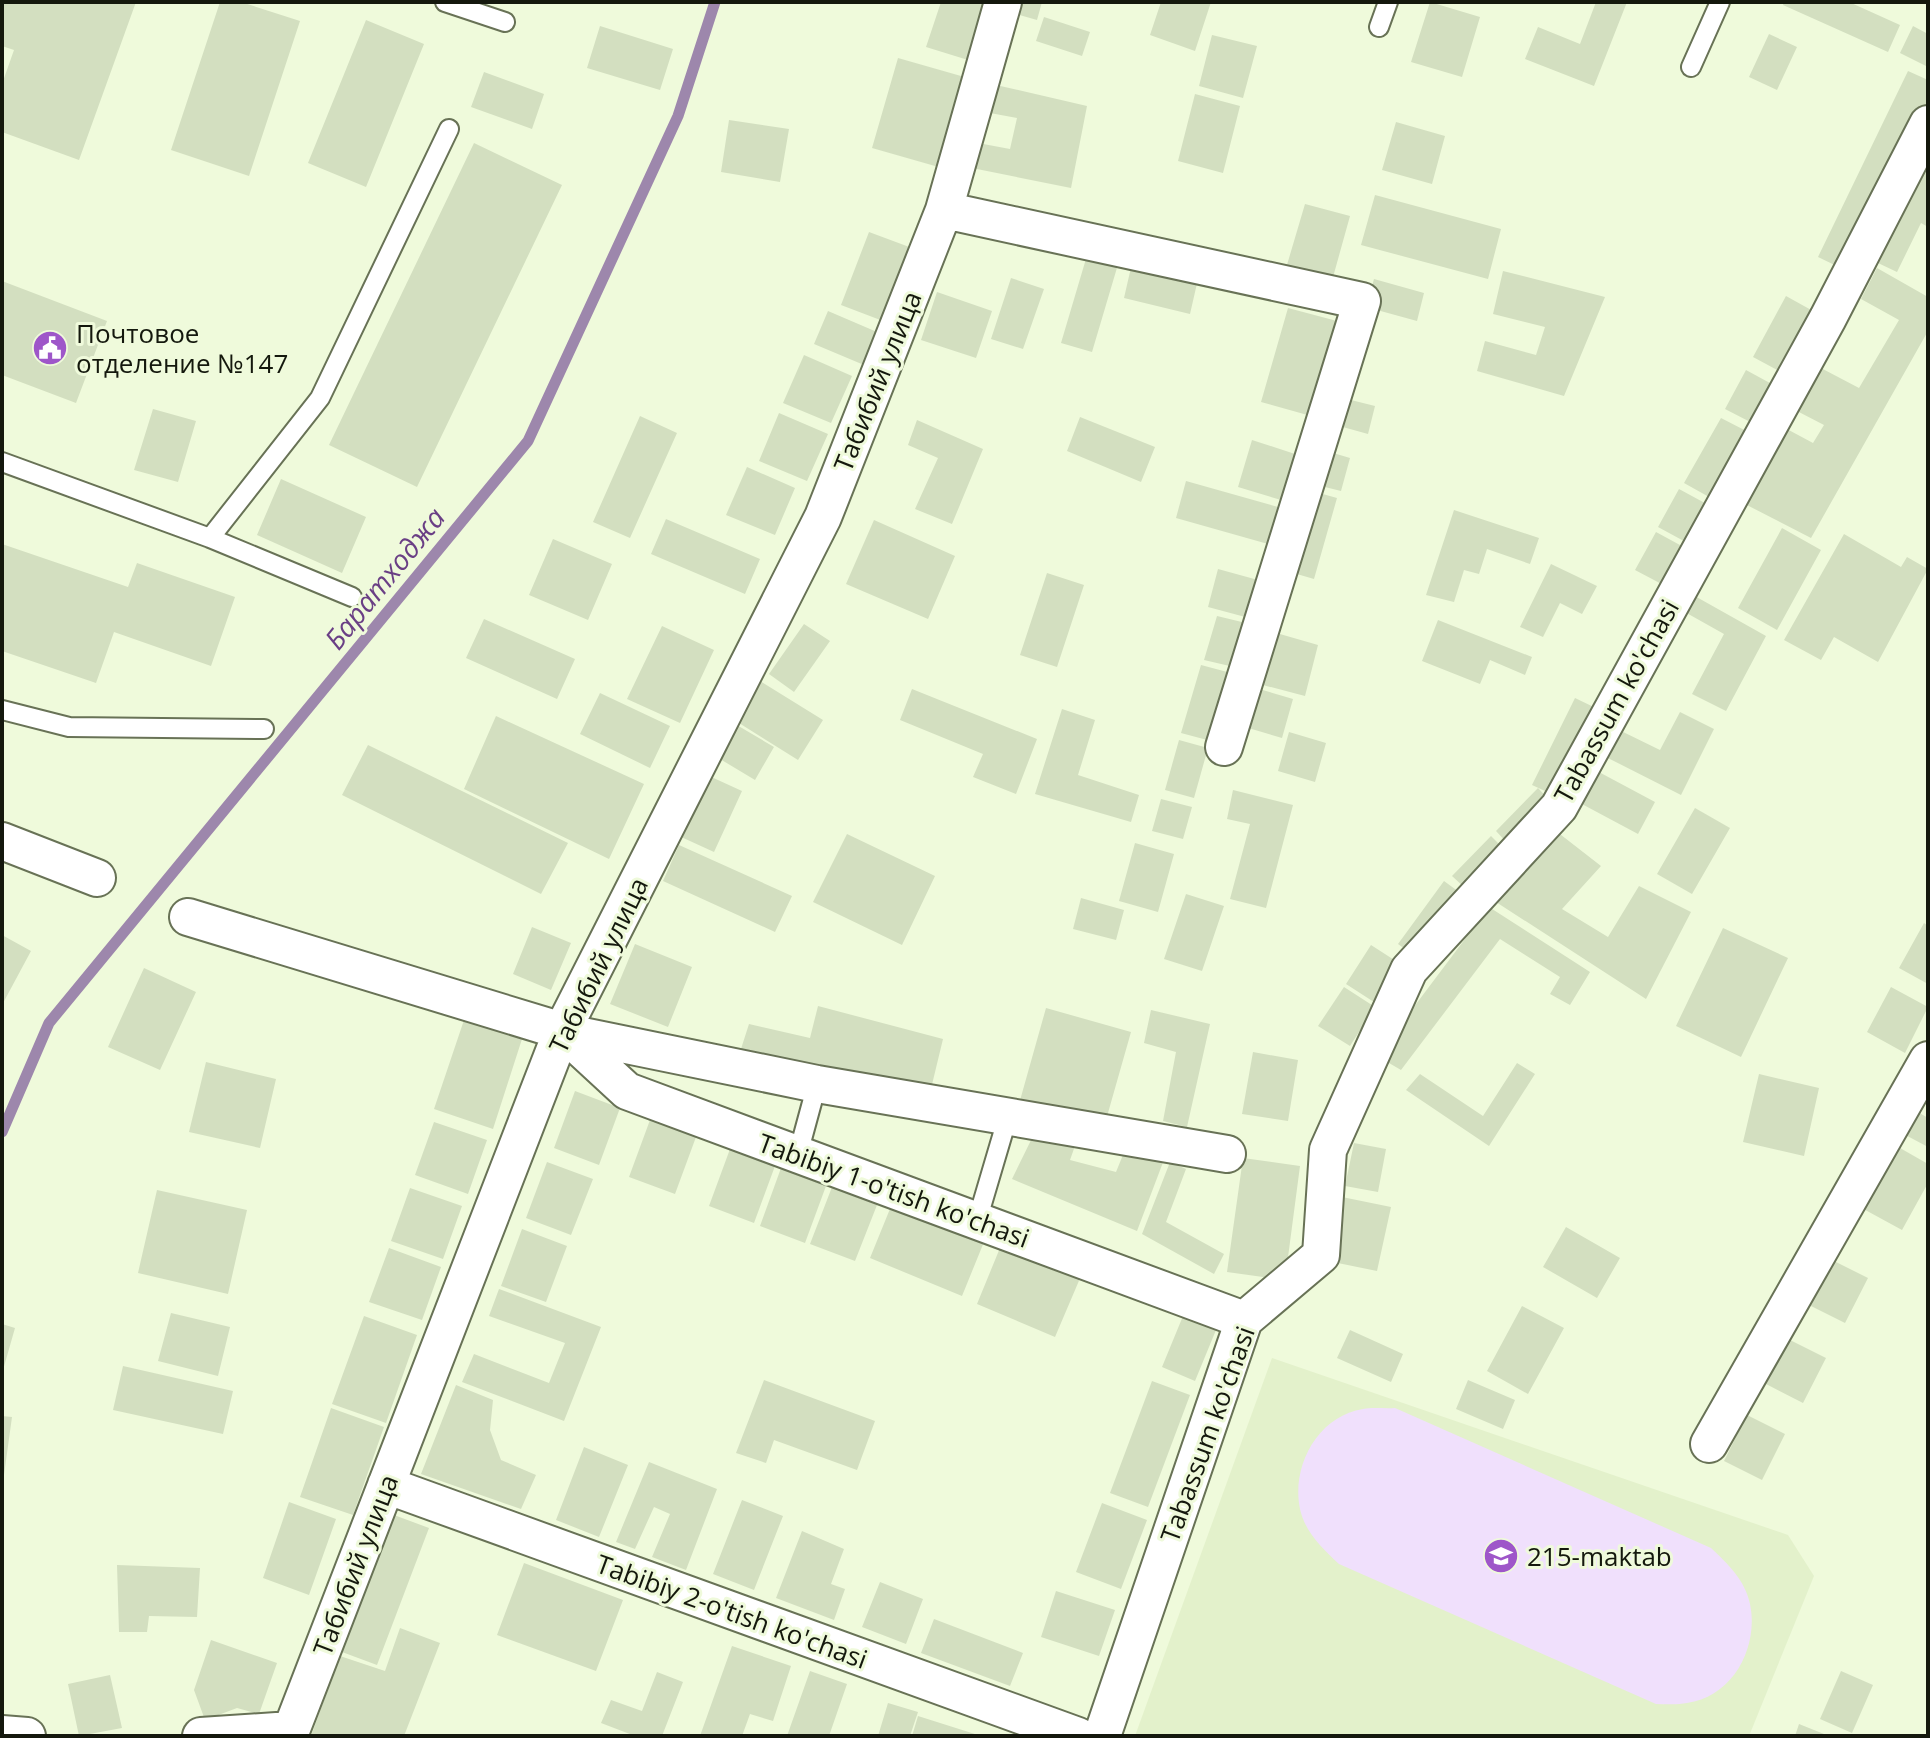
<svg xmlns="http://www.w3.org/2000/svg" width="1930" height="1738" font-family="'Open Sans',sans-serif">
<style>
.built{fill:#e3f1cb}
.green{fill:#f0e0fc}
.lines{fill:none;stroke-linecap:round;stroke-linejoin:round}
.stream{stroke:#9d87ac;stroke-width:11}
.building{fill:#d3dfc0}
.service-casing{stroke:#687256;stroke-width:22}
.minor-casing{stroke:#687256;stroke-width:40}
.service{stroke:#fff;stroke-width:18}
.minor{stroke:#fff;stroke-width:36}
.labels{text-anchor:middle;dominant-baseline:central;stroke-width:6;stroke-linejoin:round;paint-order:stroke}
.poi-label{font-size:26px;fill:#14180d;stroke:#effadb;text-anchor:start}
.street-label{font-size:26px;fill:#14180d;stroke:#effadb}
.water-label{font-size:28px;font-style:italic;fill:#6a3f85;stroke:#effadb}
</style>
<rect width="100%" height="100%" fill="#effadb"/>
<path class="built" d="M1272,1358L1788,1535L1814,1576L1749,1736H1135Z"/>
<path class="green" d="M1395,1408L1711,1548C1728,1564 1745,1580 1750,1604C1759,1647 1733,1697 1687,1703C1677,1705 1666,1704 1656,1704L1339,1564C1322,1548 1305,1532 1300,1509C1291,1466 1318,1416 1363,1409C1373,1407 1385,1409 1395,1408Z"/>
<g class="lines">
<path class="stream" d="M2,1132L49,1023L528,441L678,116L715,2"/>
</g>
<path class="building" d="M2,2H136L79,160L2,132V84L14,50L2,46Z
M220,2H241L300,21L249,176L171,150Z
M941,2H986L968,60L926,47Z
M1012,2H1042L1037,20L1009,12Z
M1161,2H1211L1195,51L1150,35Z
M1430,2L1480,17L1462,77L1411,62Z
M1596,2H1627L1594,86L1525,59L1538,27L1580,44Z
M1784,2H1849L1900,25L1888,52L1783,5Z
M1044,17L1090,32L1082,56L1036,41Z
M366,20L424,44L366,187L308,163Z
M600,26L673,49L660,90L587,68Z
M1913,26L1928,34V67L1900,53Z
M1769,34L1797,47L1777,90L1749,77Z
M1212,35L1257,46L1243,98L1199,86Z
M898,58L968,78L942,168L872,148Z
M1908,71L1928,80V101L1845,270L1818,257Z
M484,72L544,94L532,129L471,107Z
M996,85L1087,106L1071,188L972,168L978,143L1010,149L1017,118L990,113Z
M1195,94L1240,106L1223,173L1178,161Z
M729,120L789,129L780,182L721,172Z
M1396,122L1445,136L1432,184L1382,170Z
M474,143L562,185L417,487L329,445Z
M1928,149V227L1921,223L1897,272L1878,263Z
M1375,195L1501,229L1488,279L1361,245Z
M1305,204L1350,216L1330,288L1284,275Z
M869,232L912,248L883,321L841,305Z
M1088,252L1119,261L1092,352L1061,343Z
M1132,263L1198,279L1190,314L1124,298Z
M1877,268L1928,297V331L1811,538L1743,503L1785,428L1813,443L1824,425L1795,410L1819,367L1859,388L1899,320L1861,299Z
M1503,271L1605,297L1564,396L1477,371L1485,341L1536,355L1545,327L1493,314Z
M1011,278L1044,289L1023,349L991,339Z
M1374,279L1424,293L1417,321L1366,307Z
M2,281L107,321L76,403L2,375Z
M937,292L992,311L976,358L921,340Z
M1786,296L1822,316L1790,377L1753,357Z
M1288,308L1337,321L1311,416L1261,402Z
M828,311L877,332L864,365L814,344Z
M804,355L852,376L831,423L783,403Z
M1746,370L1781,389L1760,427L1725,409Z
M1339,397L1375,406L1368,434L1332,424Z
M153,409L196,421L178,482L134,470Z
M779,413L828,434L807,481L759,461Z
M640,416L677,433L630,538L593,522Z
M1080,417L1155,447L1141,482L1067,451Z
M1721,418L1754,435L1718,502L1684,483Z
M917,420L983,449L952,524L915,509L938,458L908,445Z
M1252,440L1295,454L1281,500L1238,487Z
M1323,450L1350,458L1341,491L1313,484Z
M747,467L795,488L775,535L726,515Z
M281,479L366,517L342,573L257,535Z
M1186,481L1278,507L1268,544L1176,518Z
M1679,489L1714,508L1693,546L1658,527Z
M1312,491L1337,498L1314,579L1290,572Z
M1454,510L1539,538L1530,564L1487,549L1479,574L1464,570L1454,602L1426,595Z
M666,519L760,559L745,594L651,554Z
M874,520L955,556L928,619L846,584Z
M1782,528L1821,550L1777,630L1738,608Z
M1656,532L1691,551L1671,589L1635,570Z
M1844,534L1901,567L1907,557L1928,569L1878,662L1834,637L1821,660L1784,640Z
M553,539L612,564L588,620L529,595Z
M2,544L128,587L137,563L235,597L211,666L114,632L96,683L2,651Z
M1551,564L1597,586L1582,614L1560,603L1543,637L1520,627Z
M1218,569L1258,580L1249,618L1208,607Z
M1047,573L1084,585L1057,667L1020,655Z
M1693,595L1766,636L1726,711L1692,694L1724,634L1683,611Z
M1217,616L1246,623L1234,667L1204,660Z
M484,619L575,659L557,699L466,658Z
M1438,620L1532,657L1525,675L1490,660L1480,684L1422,661Z
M804,624L830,641L794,692L769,674Z
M662,626L714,650L680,723L627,699Z
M1273,632L1318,645L1305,696L1259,684Z
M1201,665L1231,673L1211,741L1181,733Z
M755,678L823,720L798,760L731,718Z
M1256,688L1293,699L1282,738L1245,727Z
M912,689L1037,739L1016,794L973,777L983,754L900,720Z
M600,693L670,726L650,768L580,734Z
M1575,698L1602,711L1558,797L1532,785Z
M1062,709L1095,720L1078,775L1139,795L1131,822L1035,794Z
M1680,712L1714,729L1681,795L1604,756L1617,729L1660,750Z
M496,716L644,784L609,859L464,789Z
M730,721L774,747L755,780L710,753Z
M1289,732L1326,743L1315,782L1278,771Z
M1179,740L1208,748L1194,798L1165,790Z
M368,745L568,843L541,894L342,795Z
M1597,771L1655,802L1638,834L1580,803Z
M707,775L742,791L714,852L679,836Z
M1538,788L1551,802L1509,845L1496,831Z
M1233,790L1293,805L1266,908L1230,899L1250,824L1227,819Z
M1161,799L1192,807L1183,839L1152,831Z
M1695,808L1730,828L1692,894L1657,874Z
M1556,831L1601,866L1562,909L1608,937L1639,886L1691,912L1646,999L1496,902Z
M847,834L935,876L902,945L813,902Z
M1491,836L1503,848L1465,888L1452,876Z
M1135,843L1174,854L1158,912L1119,901Z
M679,845L792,896L775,932L663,881Z
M1444,881L1459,892L1413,955L1398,944Z
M1186,894L1224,906L1202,971L1164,959Z
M1081,898L1124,910L1116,940L1073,929Z
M1489,907L1590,972L1570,1005L1550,994L1560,977L1500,939L1401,1070L1377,1056Z
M1924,923L1928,926V984L1899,968Z
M532,927L571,943L551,990L513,974Z
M1723,928L1788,958L1741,1057L1676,1026Z
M2,935L31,951L2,1005Z
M635,944L692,967L668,1027L610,1004Z
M1371,945L1402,965L1377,1004L1346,984Z
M144,968L196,992L160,1070L108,1047Z
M1344,987L1375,1007L1350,1046L1318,1026Z
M1891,987L1928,1007L1905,1053L1867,1032Z
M818,1006L943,1039L929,1097L740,1052L749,1024L810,1038Z
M1046,1008L1131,1032L1104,1127L1019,1104Z
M1151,1010L1210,1024L1187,1127L1163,1121L1176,1052L1144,1043Z
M464,1020L522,1039L493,1129L434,1109Z
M1253,1052L1298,1060L1288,1121L1242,1114Z
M206,1062L276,1079L260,1148L189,1132Z
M1517,1063L1535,1074L1489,1146L1406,1090L1420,1074L1483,1116Z
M1759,1074L1819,1088L1804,1156L1743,1142Z
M575,1091L620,1108L599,1165L554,1148Z
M1911,1108L1928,1118V1147L1898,1131Z
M650,1120L696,1137L675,1194L629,1177Z
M434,1122L487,1140L468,1194L415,1175Z
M1034,1134L1076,1143L1070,1160L1116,1172L1127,1145L1165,1157L1137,1231L1012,1179Z
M1354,1143L1386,1149L1378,1192L1345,1186Z
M1893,1144L1928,1164V1183L1902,1230L1858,1206Z
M730,1149L775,1166L754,1223L709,1206Z
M1243,1158L1300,1166L1285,1280L1227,1272Z
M547,1162L593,1179L571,1235L526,1218Z
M1170,1162L1186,1169L1166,1222L1224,1254L1214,1274L1142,1234Z
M781,1168L826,1186L805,1243L760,1226Z
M832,1187L877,1205L855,1261L810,1244Z
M410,1188L462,1206L443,1259L391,1241Z
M157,1190L247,1210L228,1294L138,1273Z
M1342,1197L1391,1207L1377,1271L1328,1261Z
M894,1199L986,1237L962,1296L870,1258Z
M1566,1227L1620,1258L1597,1298L1543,1267Z
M522,1229L567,1246L546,1302L501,1286Z
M1002,1243L1081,1276L1055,1337L977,1304Z
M389,1248L441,1267L422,1320L369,1302Z
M1830,1259L1868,1278L1845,1323L1807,1304Z
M499,1289L601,1327L564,1421L462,1382L474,1354L549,1383L565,1343L489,1316Z
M1522,1306L1564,1328L1528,1394L1487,1371Z
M171,1313L230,1327L218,1376L158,1361Z
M364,1316L417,1335L386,1423L332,1404Z
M1183,1316L1216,1330L1195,1381L1162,1367Z
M2,1324L15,1328L3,1370H2Z
M1350,1330L1403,1354L1391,1382L1337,1358Z
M1788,1339L1826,1358L1803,1403L1766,1384Z
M123,1366L233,1391L223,1434L113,1410Z
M764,1380L875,1421L857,1470L774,1440L766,1463L736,1453Z
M1468,1380L1515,1400L1503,1429L1456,1409Z
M1152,1381L1190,1395L1148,1507L1110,1493Z
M456,1385L493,1400L490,1430L501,1460L536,1475L521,1509L421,1474Z
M331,1408L384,1427L353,1515L300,1497Z
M1747,1415L1785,1434L1762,1480L1724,1461Z
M2,1416L12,1417L4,1475H2Z
M584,1447L628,1465L599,1537L556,1520Z
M649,1462L717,1489L686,1570L652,1557L670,1514L654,1507L635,1549L616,1542Z
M742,1500L783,1516L754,1590L713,1574Z
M289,1502L336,1519L309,1595L263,1578Z
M1102,1503L1147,1520L1121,1589L1076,1572Z
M394,1515L429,1528L377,1665L342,1652Z
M802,1531L844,1549L831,1584L845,1589L834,1620L776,1598Z
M524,1563L623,1600L596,1671L497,1635Z
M117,1565L200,1568L197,1617L149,1616L147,1632H119Z
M880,1582L923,1599L906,1644L862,1627Z
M1056,1591L1115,1610L1099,1656L1041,1637Z
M934,1619L1023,1653L1010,1686L921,1653Z
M400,1628L440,1643L404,1736H311L340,1656L385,1671Z
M211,1640L277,1663L259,1714L237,1708L205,1720L194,1690Z
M732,1646L791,1666L773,1721L750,1714L742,1736H700Z
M810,1671L847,1684L829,1736H787Z
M1841,1671L1873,1685L1852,1733L1820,1719Z
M657,1672L683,1682L662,1736H635L601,1723L611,1700L642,1711Z
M110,1675L122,1728L79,1736L68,1684Z
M888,1703L918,1712L910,1736H878Z
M918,1716L978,1735V1736H912Z
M1799,1724L1829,1736H1795Z"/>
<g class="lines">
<g class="service-casing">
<path id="service" d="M445,2L505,22
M1379,27L1388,2
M1691,67L1720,2
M2,462L210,538L320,398L449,129
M210,538L352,597
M2,710L69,727L264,729
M798,1154L817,1084
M977,1221L1008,1116"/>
</g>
<g class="minor-casing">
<path id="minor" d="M944,210L1362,301L1224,747
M2,841L97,878
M188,917L562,1031L627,1091L1244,1320
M563,1032L817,1084L1227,1154
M1709,1444L1928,1060
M386,1485L1078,1736
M2,1734L27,1736
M201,1736L291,1730
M289,1736L562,1031L823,517L944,210L1003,2
M1102,1736L1244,1320L1321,1255L1328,1150L1409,970L1559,807L1828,318L1928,124"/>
</g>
<use href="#service" class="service"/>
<use href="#minor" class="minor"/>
</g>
<defs>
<g id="civic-disc" transform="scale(1.8)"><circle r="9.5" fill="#9e56c9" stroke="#effadb"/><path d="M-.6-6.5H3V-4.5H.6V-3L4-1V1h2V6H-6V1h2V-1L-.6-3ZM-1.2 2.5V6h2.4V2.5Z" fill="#fff"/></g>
<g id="school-disc" transform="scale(1.8)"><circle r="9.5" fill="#9e56c9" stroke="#effadb"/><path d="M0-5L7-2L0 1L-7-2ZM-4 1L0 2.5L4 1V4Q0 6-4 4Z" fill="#fff"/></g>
</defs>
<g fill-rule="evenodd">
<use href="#civic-disc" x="50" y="348"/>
<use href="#school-disc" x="1501" y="1556"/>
</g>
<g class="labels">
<g class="poi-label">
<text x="76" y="333">Почтовое<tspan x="76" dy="30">отделение №147</tspan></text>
<text x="1527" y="1556">215-maktab</text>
</g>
<g class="street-label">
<text transform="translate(877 381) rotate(-68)">Табибий улица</text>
<text transform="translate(1616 701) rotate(-61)">Tabassum ko'chasi</text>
<text transform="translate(598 965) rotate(-64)">Табибий улица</text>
<text transform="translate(894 1190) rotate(20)">Tabibiy 1-o'tish ko'chasi</text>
<text transform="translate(1207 1434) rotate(-70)">Tabassum ko'chasi</text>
<text transform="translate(355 1565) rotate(-69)">Табибий улица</text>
<text transform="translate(732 1611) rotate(20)">Tabibiy 2-o'tish ko'chasi</text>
</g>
<g class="water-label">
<text transform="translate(384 578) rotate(-51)">Баратходжа</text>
</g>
</g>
<rect width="1930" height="1738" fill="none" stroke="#14180d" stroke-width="8"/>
</svg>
